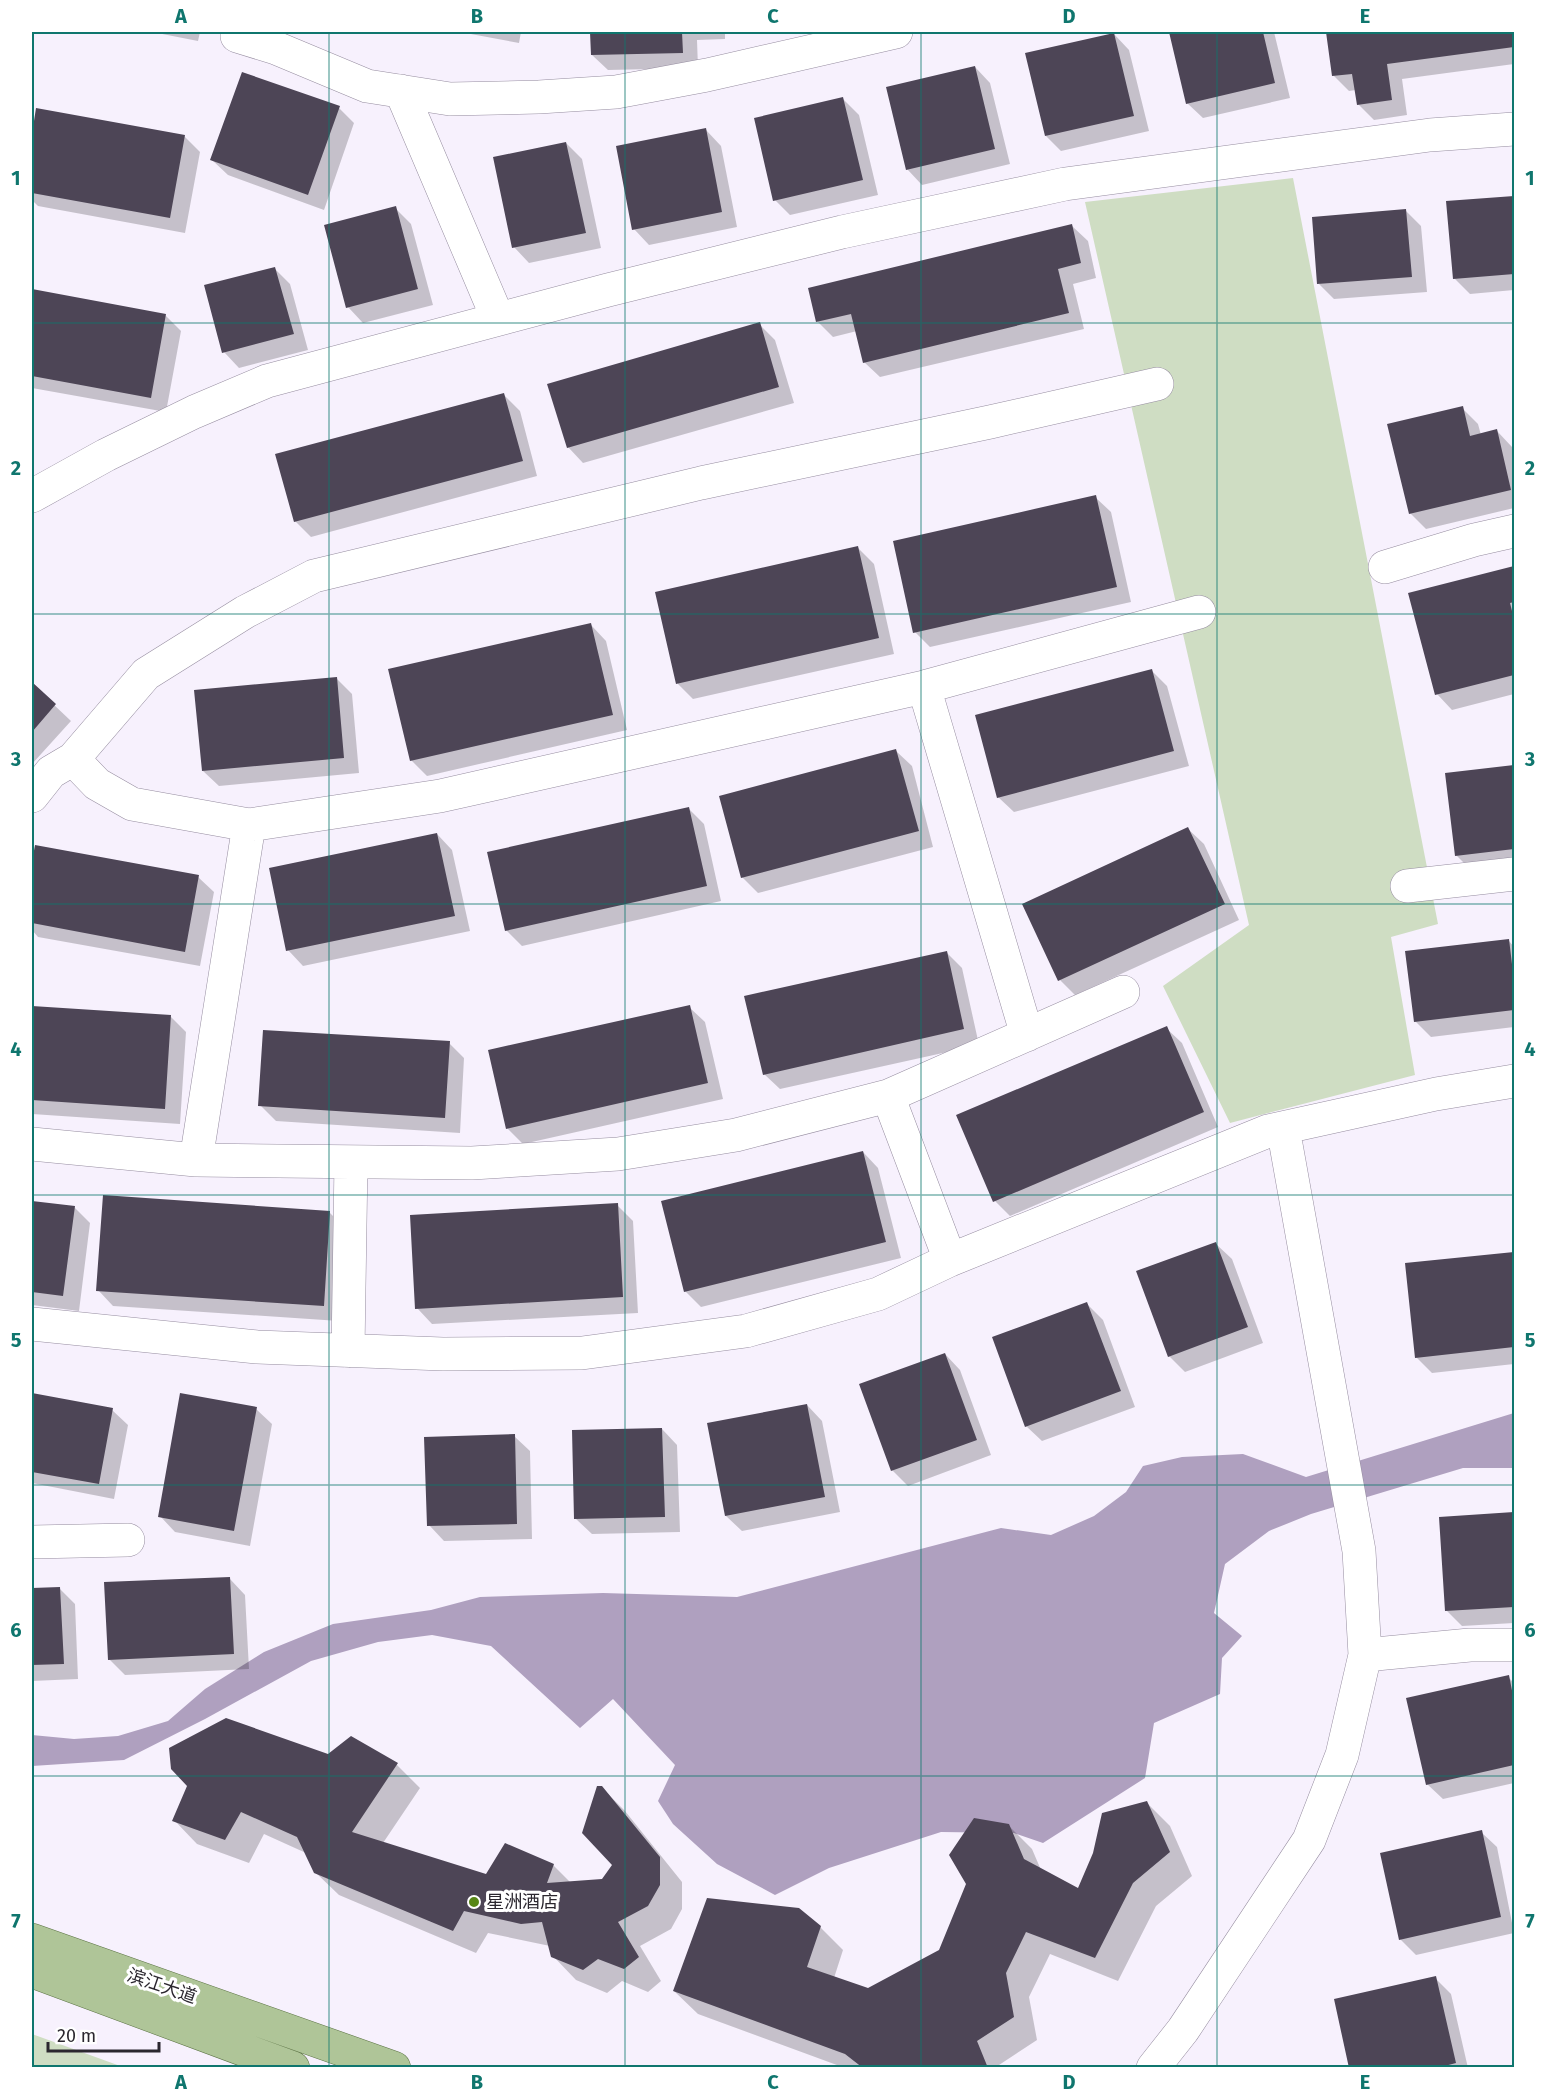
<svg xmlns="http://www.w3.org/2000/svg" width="1546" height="2099" font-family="'Fira Sans','Noto Sans SC',sans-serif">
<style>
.green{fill:#cfddc3}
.water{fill:#afa0bf}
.shadow{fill:#0003}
.building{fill:#4d4556}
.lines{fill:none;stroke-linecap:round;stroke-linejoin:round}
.minor-casing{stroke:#968da0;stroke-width:34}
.major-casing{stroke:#5e7547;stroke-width:34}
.minor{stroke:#fff;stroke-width:33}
.major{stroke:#afc598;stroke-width:33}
.grid{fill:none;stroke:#0f766e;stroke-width:1.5;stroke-opacity:0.55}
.poi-dot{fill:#578616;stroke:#fff;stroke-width:2}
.labels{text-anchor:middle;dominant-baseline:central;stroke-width:6;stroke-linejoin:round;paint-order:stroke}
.poi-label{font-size:18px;fill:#2b272f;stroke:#fff;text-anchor:start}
.street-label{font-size:18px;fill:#2b272f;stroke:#fff}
.neatline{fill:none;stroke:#0f766e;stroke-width:2}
.grid-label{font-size:20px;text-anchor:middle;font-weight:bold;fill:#0f766e}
</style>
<rect width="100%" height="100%" fill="#f7f1fd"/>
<path class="green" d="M1293,178L1438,924L1391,937L1415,1075L1230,1123L1163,986L1249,925L1085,202Z
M32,2034L123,2067H32Z"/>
<path class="water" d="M1514,1413V1468H1463L1311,1514L1269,1531L1225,1564L1214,1613L1242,1636L1222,1658L1220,1694L1154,1723L1145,1778L1043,1843L1014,1833L941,1832L829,1868L775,1895L717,1864L673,1824L658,1801L675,1765L613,1699L580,1728L491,1646L432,1635L378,1642L311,1661L205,1719L124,1760L32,1766V1735L74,1739L118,1736L168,1721L205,1689L264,1652L333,1624L431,1610L480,1597L603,1593L737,1597L1001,1528L1051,1535L1094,1516L1126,1492L1143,1466L1182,1457L1243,1454L1306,1477Z"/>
<path class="shadow" d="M152,32H200L198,41Z
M460,32H521L519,43Z
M592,32H725V39L697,40L698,68L608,70L592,55Z
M1170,32H1274L1290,98L1203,118L1187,103Z
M1327,32H1514V64L1402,79L1407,115L1374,120L1358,104L1356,90L1349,91L1333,75Z
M1114,34L1129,50L1149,131L1061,151L1046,136Z
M975,67L990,83L1010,164L922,185L907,169Z
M843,99L859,115L878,195L790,215L775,200Z
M339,108L354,123L324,210L228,175L212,160Z
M37,109L184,136L200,152L185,233L38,206L32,200V142Z
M706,130L721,146L737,227L649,245L634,229Z
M566,143L582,159L601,248L529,263L514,247Z
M1514,197V290L1470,294L1454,278L1448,203Z
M395,208L411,224L433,305L363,323L348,307Z
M1406,211L1421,226L1427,292L1334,299L1319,284Z
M1072,226L1088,241L1096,278L1073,284L1084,329L880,377L864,362L857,331L833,337L817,321Z
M275,269L290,284L308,350L239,368L224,352Z
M32,291L165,315L181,331L166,412L32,388Z
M759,324L775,340L794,403L583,463L568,447Z
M504,395L520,411L537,476L311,537L295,521Z
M1462,408L1478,424L1481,435L1497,431L1512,447L1514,456V508L1426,529L1410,513Z
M1095,497L1111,512L1131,602L930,647L915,632Z
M858,548L874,564L894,654L693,699L678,684L657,593Z
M1514,567V694L1452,710L1437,694L1410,594Z
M591,625L606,641L627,730L427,776L411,760Z
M1152,671L1167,686L1189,766L1014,812L998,797Z
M336,678L352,694L359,773L219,786L203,771Z
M32,684L71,721L32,764Z
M896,751L912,766L933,847L758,893L742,877Z
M1514,766V866L1472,871L1456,855L1447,774Z
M689,809L704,824L721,901L522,946L506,930Z
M1188,829L1204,844L1239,920L1075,995L1060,980Z
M437,834L452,850L470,931L303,966L288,950Z
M36,847L198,877L214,892L200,966L38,937L32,930V870Z
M1509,941L1514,947V1027L1431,1037L1415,1021Z
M946,952L962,968L979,1045L780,1089L764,1074Z
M32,1007L170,1016L186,1032L180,1124L32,1114Z
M689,1007L705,1022L723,1099L523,1144L507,1128Z
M1166,1028L1182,1043L1218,1127L1010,1216L995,1201Z
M449,1043L464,1058L460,1133L276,1121L260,1105Z
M863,1152L878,1168L901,1258L701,1307L685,1291Z
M32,1202L74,1207L90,1223L79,1311L32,1305Z
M617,1205L633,1221L638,1313L432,1324L417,1308Z
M329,1212L345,1228L339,1321L113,1306L98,1290Z
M1216,1244L1232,1259L1263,1343L1185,1372L1169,1356Z
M1514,1254V1364L1432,1373L1416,1357L1407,1265Z
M1087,1304L1103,1320L1135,1407L1042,1441L1026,1426Z
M945,1354L960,1370L991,1455L908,1486L892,1470Z
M32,1395L112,1410L128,1425L114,1499L32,1483Z
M807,1405L822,1421L840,1512L742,1531L726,1516L709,1424Z
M256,1409L272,1424L250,1546L175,1532L160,1516Z
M662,1429L677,1445L680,1532L592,1534L576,1519Z
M514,1436L530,1451L532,1539L444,1541L429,1525Z
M1514,1513V1623L1462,1626L1446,1610L1440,1518Z
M230,1579L245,1595L249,1669L125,1675L109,1659Z
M60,1589L75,1604L78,1679L32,1681V1590Z
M1508,1677L1514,1683V1783L1443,1799L1427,1784Z
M328,1755L397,1765L420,1788L383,1843L487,1876L553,1865L571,1883L603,1881L614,1865L602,1788L625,1811L682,1882V1909L671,1929L640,1946L661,1981L648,1992L622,1981L607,1993L576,1980L553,1956L550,1946L488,1933L476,1953L339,1895L315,1872L306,1853L264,1834L249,1863L197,1844L174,1820Z
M1147,1803L1170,1826L1192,1876L1156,1906L1118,1981L1050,1954L1029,1997L1037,2040L999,2065L1000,2068H845L698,2014L674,1991L820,1927L843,1950L834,1978L868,1990L941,1951L1008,1825L1032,1849L1041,1870L1079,1890Z
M1481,1832L1497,1847L1514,1933L1416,1955L1400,1939Z
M1435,1978L1451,1994L1468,2068H1351Z"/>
<path class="building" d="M590,32H682L683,53L591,55Z
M1169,32H1263L1275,83L1186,104Z
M1326,32H1514V47L1387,64L1392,100L1357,105L1352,74L1332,76Z
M1114,33L1134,116L1045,136L1025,53Z
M975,66L995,149L906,170L886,87Z
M242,72L340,106L308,195L210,160Z
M843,97L863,180L773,201L754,118Z
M36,108L185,135L170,218L32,193V134Z
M706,128L722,212L632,230L616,146Z
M566,142L586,233L512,248L493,157Z
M1514,196V274L1453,279L1446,201Z
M396,206L418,289L346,308L324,225Z
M1406,209L1412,277L1317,284L1312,217Z
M1072,224L1081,263L1058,269L1069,313L863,363L851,314L816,322L808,288Z
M275,267L294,334L222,353L204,285Z
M32,289L166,314L151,398L32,376Z
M760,322L779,387L567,448L547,384Z
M504,393L523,461L294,522L275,454Z
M1463,406L1470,436L1497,429L1511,490L1409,514L1387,424Z
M1096,495L1117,587L913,633L893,541Z
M858,546L879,638L676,684L655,592Z
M1514,566V602L1510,603L1514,619V675L1435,695L1408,593Z
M591,623L613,715L410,761L388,669Z
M1152,669L1174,751L997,798L975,715Z
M337,677L344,758L202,771L194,690Z
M32,682L56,704L32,732Z
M896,749L919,831L741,878L719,796Z
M1514,765V849L1455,856L1445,773Z
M689,807L707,886L505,931L487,852Z
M1188,827L1225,904L1058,981L1022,904Z
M437,833L455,916L286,951L269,868Z
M35,845L199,875L185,952L32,923V862Z
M1509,939L1514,981V1010L1414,1022L1405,951Z
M947,951L964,1029L763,1075L744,996Z
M690,1005L708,1083L506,1129L488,1050Z
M32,1006L171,1015L165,1109L32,1100Z
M1167,1026L1204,1112L993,1202L956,1115Z
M263,1030L450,1041L445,1118L258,1106Z
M863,1151L886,1242L684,1292L661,1201Z
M103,1195L330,1211L324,1306L96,1291Z
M32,1201L75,1206L63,1296L32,1292Z
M618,1203L623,1297L415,1309L410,1215Z
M1216,1242L1248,1327L1168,1357L1136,1271Z
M1514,1252V1347L1415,1358L1405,1263Z
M1087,1302L1121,1391L1025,1427L992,1337Z
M945,1353L977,1440L891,1471L859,1384Z
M32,1393L113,1408L99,1484L32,1472Z
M180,1393L257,1407L234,1531L158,1517Z
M807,1404L825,1497L725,1516L707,1423Z
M662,1428L665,1517L574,1519L572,1430Z
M515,1434L517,1524L427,1526L424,1437Z
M1514,1512V1607L1445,1611L1439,1517Z
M230,1577L234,1654L108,1660L104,1582Z
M60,1587L64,1664L32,1665V1588Z
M1509,1675L1514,1701V1765L1426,1785L1406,1698Z
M226,1718L328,1754L351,1736L398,1763L352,1832L486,1874L505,1843L554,1864L547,1883L602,1879L612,1865L582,1833L597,1786H602L660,1857V1885L648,1906L618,1922L639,1957L624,1969L598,1959L583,1970L551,1957L542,1922L521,1924L464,1911L453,1931L314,1873L297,1837L241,1812L225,1840L172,1821L187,1786L171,1769L169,1748Z
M1147,1801L1170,1852L1133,1883L1095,1958L1026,1932L1006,1973L1014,2017L977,2041L988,2068H915L914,2065L910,2068H863L845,2054L673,1991L707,1898L799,1908L821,1926L807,1967L868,1988L939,1950L966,1884L949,1855L974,1818L1009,1824L1024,1859L1078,1888L1093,1853L1102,1813Z
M1482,1830L1501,1917L1399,1940L1380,1853Z
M1436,1976L1456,2063L1437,2068H1349L1334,1999Z"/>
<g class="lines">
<g class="minor-casing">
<path id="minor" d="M237,36L276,48L367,86L450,99L539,97L616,92L707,75L896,32
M401,91L498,319
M32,496L106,455L194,412L267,381L608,290L842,232L1065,184L1430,135L1514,129
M1385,567L1474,540L1514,531
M924,687L1027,1035
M73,759L97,784L132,804L249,825L440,796L924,687L1199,612
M32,796L51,772L73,759L146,674L245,612L314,576L701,483L990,422L1157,384
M1407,886L1514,874
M888,1096L950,1260
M32,1144L196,1160L472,1163L618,1154L736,1135L888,1096L1123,992
M196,1160L249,825
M32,1324L257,1347L443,1354L582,1353L746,1331L878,1294L950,1260L1268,1131L1436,1094L1514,1081
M348,1351L351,1162
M32,1542L128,1540
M1365,1655L1470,1645H1514
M1153,2068L1183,2030L1309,1840L1342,1755L1365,1655L1359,1551L1283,1128"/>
</g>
<g class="major-casing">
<path id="major" d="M32,1940L394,2068
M32,1971L293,2068"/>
</g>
<use href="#minor" class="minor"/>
<use href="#major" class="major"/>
</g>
<path class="grid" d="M329,32V2068M625,32V2068M921,32V2068M1217,32V2068M32,323H1514M32,614H1514M32,904H1514M32,1195H1514M32,1485H1514M32,1776H1514"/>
<circle class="poi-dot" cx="474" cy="1902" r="6"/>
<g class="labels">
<g class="poi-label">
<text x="486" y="1902">星洲酒店</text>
</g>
<g class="street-label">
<text transform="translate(162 1986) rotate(19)">滨江大道</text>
</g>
</g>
<rect width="1546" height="2099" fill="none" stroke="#ffffff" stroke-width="66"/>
<path d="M48 2042v9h111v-9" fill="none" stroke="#2b272f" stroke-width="3"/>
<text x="57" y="2042" font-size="18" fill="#2b272f" stroke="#ffffff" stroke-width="4.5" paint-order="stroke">20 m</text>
<rect x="33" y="33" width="1480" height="2033" class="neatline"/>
<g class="grid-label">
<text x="181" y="23">A</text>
<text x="477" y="23">B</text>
<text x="773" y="23">C</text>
<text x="1069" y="23">D</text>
<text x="1365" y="23">E</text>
<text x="16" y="185">1</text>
<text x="1530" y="185">1</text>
<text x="16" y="475">2</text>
<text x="1530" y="475">2</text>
<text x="16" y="766">3</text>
<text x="1530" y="766">3</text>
<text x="16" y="1056">4</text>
<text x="1530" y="1056">4</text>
<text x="16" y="1347">5</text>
<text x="1530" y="1347">5</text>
<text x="16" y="1637">6</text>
<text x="1530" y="1637">6</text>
<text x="16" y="1928">7</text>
<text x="1530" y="1928">7</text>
<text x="181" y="2089">A</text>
<text x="477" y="2089">B</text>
<text x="773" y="2089">C</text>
<text x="1069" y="2089">D</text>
<text x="1365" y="2089">E</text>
</g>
</svg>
